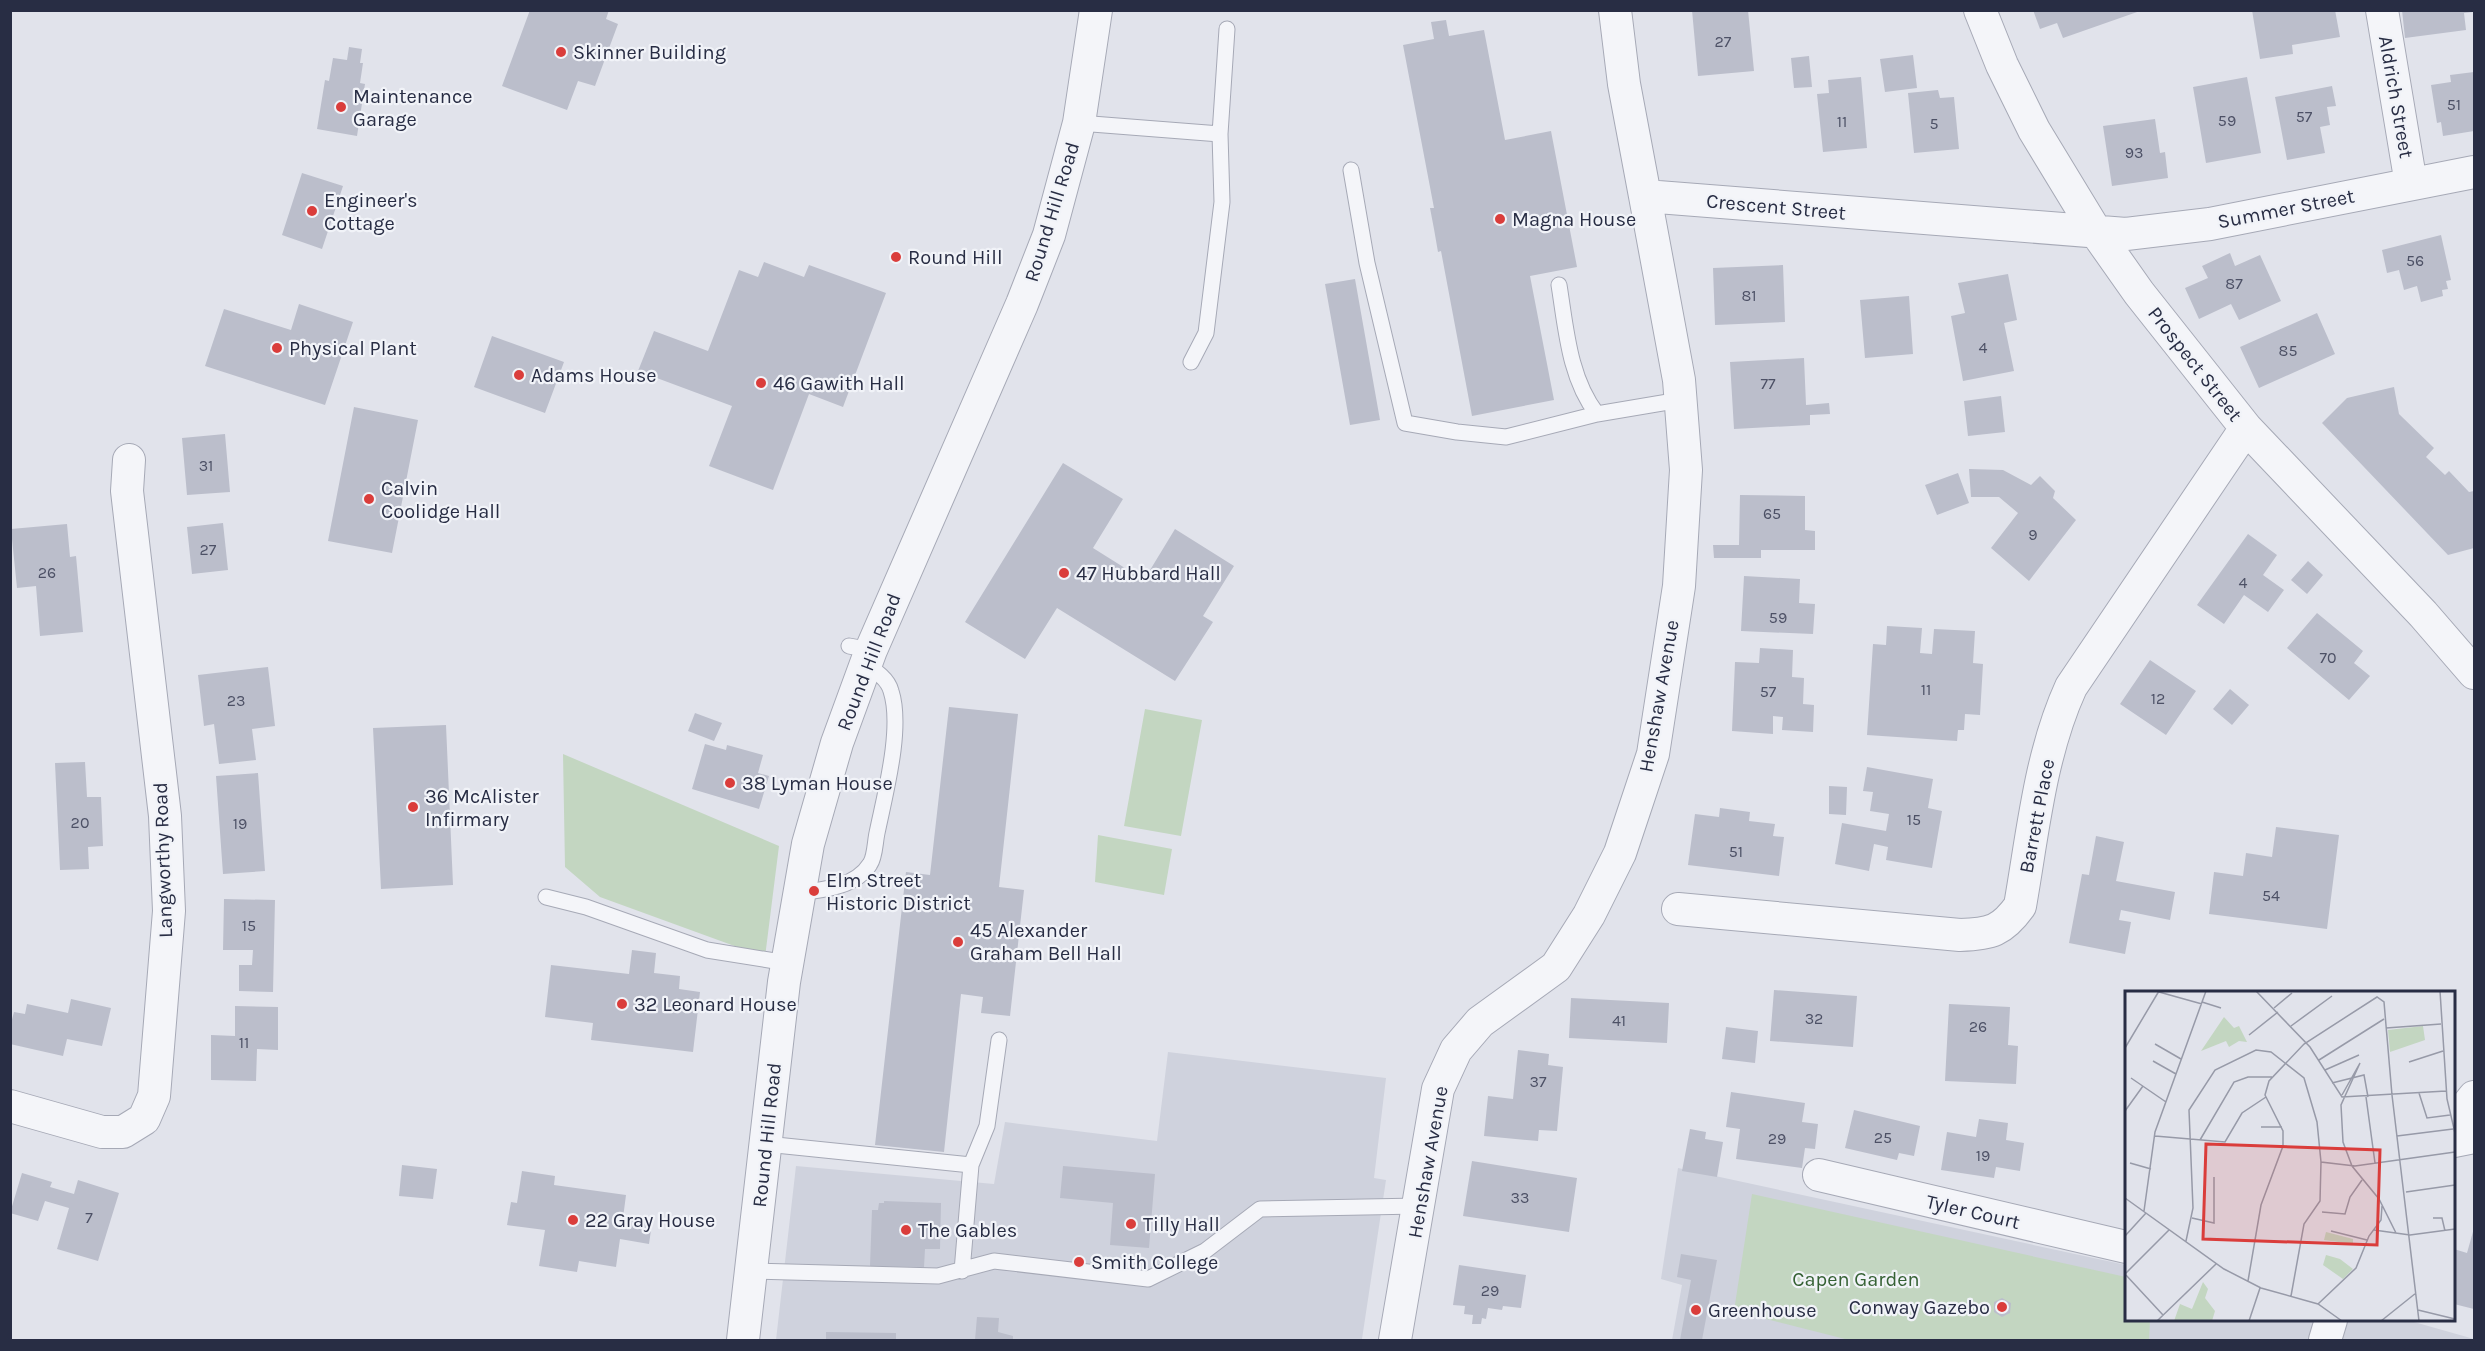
<svg xmlns="http://www.w3.org/2000/svg" width="2485" height="1351" font-family="Karla,sans-serif">
<style>
.built{fill:#cfd2dd}
.green{fill:#c3d6c1}
.building{fill:#bbbecb}
.lines{fill:none;stroke-linecap:round;stroke-linejoin:round}
.lane-casing{stroke:#a6a9b6;stroke-width:17}
.street-casing{stroke:#a6a9b6;stroke-width:34}
.lane{stroke:#f4f5f9;stroke-width:15}
.street{stroke:#f4f5f9;stroke-width:32}
.poi-dot{fill:#da3d3b;stroke:#f1f3f8;stroke-width:2}
.labels{text-anchor:middle;dominant-baseline:central;stroke-width:4.5;stroke-linejoin:round;paint-order:stroke}
.number-label{font-size:16px;fill:#4d5166}
.poi-label{font-size:20px;fill:#282d44;stroke:#f1f3f8;text-anchor:start}
.street-label{font-size:20px;fill:#282d44;stroke:#f1f3f8}
.park-label{font-size:20px;fill:#356134;stroke:#f1f3f8}
.inset-road{fill:none;stroke:#979aa8;stroke-width:1.5}
.view{fill:#da3d3b;fill-opacity:0.15;stroke:#da3d3b;stroke-width:3}
.inset-edge{fill:none;stroke:#282d44;stroke-width:3}
</style>
<rect width="100%" height="100%" fill="#e1e3eb"/>
<path class="built" d="M1168,1052L1386,1078L1374,1178L1386,1180L1362,1339L1371,1340H776L796,1166L994,1184L1005,1122L1157,1141Z
M1678,1168L2126,1265V1320H2407L2474,1339V1340H1672L1682,1285L1661,1279Z"/>
<path class="green" d="M1145,709L1202,720L1181,836L1124,826Z
M563,754L779,846L765,957L600,897L565,867Z
M1098,835L1172,849L1164,895L1095,882Z
M1752,1194L2126,1277V1320H2150L2149,1340H1849L1734,1311Z"/>
<path class="building" d="M530,10H609L606,19L618,24L595,86L578,81L567,110L502,86Z
M1692,10H1748L1754,71L1698,76Z
M2033,10H2140V11L2063,38L2057,23L2040,29Z
M2252,10H2335L2340,37L2292,45L2293,54L2260,59Z
M2402,10H2473V12L2464,13L2466,30L2405,38Z
M1446,20L1449,36L1484,30L1505,140L1551,131L1577,267L1530,276L1554,400L1472,416L1441,251L1438,252L1434,229L1430,208H1434L1403,45L1434,39L1431,22Z
M349,47L362,49L360,63H363L360,83L365,84L357,136L317,129L325,80L329,81L333,58L347,60Z
M1913,55L1917,88L1885,92L1880,59Z
M1809,56L1812,87L1794,88L1791,58Z
M2474,72V131L2443,136L2441,122L2437,123L2431,85L2451,82L2450,75Z
M1861,77L1867,148L1823,152L1817,94L1829,93L1828,80Z
M2247,77L2261,153L2206,163L2193,87Z
M2332,86L2336,106L2327,107L2330,125L2320,127L2325,153L2287,160L2275,97Z
M1938,90L1940,98L1954,97L1959,149L1914,153L1908,93Z
M2155,119L2160,153L2165,152L2168,178L2112,186L2103,126Z
M302,173L343,186L322,249L282,235Z
M2441,235L2451,280L2446,281L2448,289L2442,290L2443,296L2421,302L2417,286L2404,290L2399,270L2387,273L2382,250Z
M2230,253L2235,266L2260,255L2281,301L2239,320L2231,304L2199,319L2185,288L2208,278L2202,266Z
M764,262L804,277L809,265L886,293L843,407L809,394L773,490L709,466L732,406L638,371L654,331L708,351L739,270L758,277Z
M1783,265L1785,322L1715,325L1713,268Z
M2008,274L2017,320L2004,323L2014,371L1963,381L1951,316L1965,313L1958,283Z
M1355,279L1380,420L1350,425L1325,284Z
M1909,296L1913,354L1865,358L1860,300Z
M299,304L353,322L325,405L205,366L224,309L291,330Z
M2317,313L2335,354L2259,388L2240,347Z
M492,336L564,362L545,413L474,387Z
M1804,358L1806,405L1829,403L1830,414L1810,415V425L1734,429L1730,362Z
M2394,387L2399,414L2434,448L2426,457L2445,475L2449,471L2469,492L2474,491V548L2448,555L2322,423L2347,398Z
M2001,396L2005,432L1968,436L1964,401Z
M354,407L418,420L392,553L328,541Z
M225,434L230,492L187,495L182,438Z
M1063,463L1123,499L1093,548L1144,580L1175,529L1234,566L1203,616L1213,622L1175,681L1057,608L1025,659L965,622Z
M1969,469L2003,470L2031,485L2040,476L2055,491L2053,498L2076,520L2029,581L1991,548L2018,513L1999,497H1971Z
M1958,473L1969,503L1937,515L1925,485Z
M1740,495L1805,496V530L1815,531V550H1761V558H1714L1713,545H1739Z
M223,523L228,570L192,574L187,527Z
M67,524L70,557L76,556L83,632L40,636L36,586L17,588L11,529Z
M2248,534L2277,555L2263,575L2284,590L2268,612L2244,595L2224,624L2197,605Z
M2308,561L2323,575L2307,594L2291,580Z
M1744,576L1800,579L1799,603L1815,604L1813,634L1741,631Z
M2317,613L2363,651L2354,663L2370,676L2349,700L2287,648Z
M1887,626L1922,628L1920,653L1932,654L1934,629L1975,631L1973,663L1983,664L1980,715L1965,714L1964,730H1958L1957,741L1867,735L1873,644L1886,645Z
M1760,648L1793,650L1792,677L1804,678L1803,704L1814,705L1813,732L1782,730L1783,717L1773,716V734L1732,731L1735,662L1759,663Z
M2150,660L2196,691L2166,735L2120,704Z
M268,667L275,726L252,729L256,760L219,764L214,724L204,726L198,675Z
M2230,689L2249,705L2232,725L2213,709Z
M949,707L1018,714L999,887L1024,890L1010,1016L981,1013L983,997L961,994L944,1152L875,1145L906,872L930,875Z
M695,713L722,723L714,741L688,731Z
M446,725L453,885L381,889L373,728Z
M705,744L726,750L727,745L763,755L758,773L769,776L759,809L692,789Z
M85,762L87,797H101L103,846L88,847L89,869L60,870L55,763Z
M1867,767L1933,779L1928,808L1942,811L1932,868L1886,860L1888,847L1874,844L1869,871L1835,864L1842,823L1886,831L1889,814L1870,811L1873,792L1863,791Z
M258,773L265,871L223,874L216,776Z
M1829,786L1847,787L1846,815L1829,814Z
M1720,808L1750,812L1749,821L1775,824L1773,836L1784,837L1779,876L1688,865L1695,814L1719,817Z
M2276,827L2339,835L2327,929L2209,914L2214,872L2243,876L2246,853L2272,857Z
M2096,836L2124,842L2116,881L2175,892L2170,920L2121,910L2119,920L2131,922L2125,954L2069,943L2082,874L2089,875Z
M224,899L275,900L273,992L239,991V965H252L253,950H223Z
M632,950L656,953L654,973L680,976L679,989L700,992L693,1052L591,1040L593,1023L545,1017L551,965L629,974Z
M1774,990L1857,996L1853,1047L1770,1041Z
M1571,998L1669,1003L1667,1043L1569,1038Z
M71,999L111,1008L102,1046L67,1039L63,1056L10,1044V1027L14,1012L25,1014L27,1004L68,1013Z
M1949,1004L2010,1007L2008,1045L2018,1046L2016,1084L1945,1081Z
M235,1006L278,1007V1050L257,1049L256,1081L211,1080V1035L235,1036Z
M1726,1027L1758,1031L1755,1063L1722,1059Z
M1518,1050L1549,1054L1548,1065L1563,1067L1557,1131L1539,1130L1538,1141L1484,1136L1488,1096L1513,1099Z
M1731,1092L1805,1103L1802,1122L1818,1124L1815,1149L1805,1148L1802,1168L1736,1159L1740,1129L1726,1127Z
M1854,1110L1920,1126L1914,1156L1899,1153L1897,1160L1845,1148Z
M1979,1119L2008,1123L2006,1140L2024,1143L2020,1171L1996,1167L1994,1178L1941,1170L1947,1132L1976,1137Z
M1690,1129L1706,1132L1705,1139L1723,1142L1717,1177L1682,1171Z
M1472,1161L1577,1178L1569,1232L1463,1216Z
M402,1165L437,1169L433,1199L399,1196Z
M1063,1166L1155,1174L1149,1248L1110,1245L1113,1203L1060,1198Z
M522,1171L555,1176L554,1185L626,1195L623,1218L652,1223L649,1244L620,1239L616,1267L579,1261L577,1272L539,1266L545,1230L507,1225L511,1202L517,1203Z
M22,1173L52,1182L50,1187L74,1194L78,1180L119,1193L98,1261L57,1249L69,1208L45,1201L38,1221L10,1213Z
M884,1201L941,1203L940,1249H925L924,1267L870,1266L872,1210H878L879,1203H884Z
M2474,1228V1309L2454,1304V1249L2467,1253Z
M1681,1254L1717,1260L1702,1340H1680L1691,1280L1677,1277Z
M1459,1265L1526,1275L1521,1308L1503,1306L1502,1310L1488,1308L1486,1319L1482,1318L1481,1324H1472L1473,1315L1464,1314L1465,1306L1453,1305Z
M2002,1298L2011,1303L2010,1313L2002,1317L1994,1312V1302Z
M977,1317L999,1318L998,1332L1013,1336V1340H975Z
M826,1332L896,1333V1340H826Z"/>
<g class="lines">
<g class="lane-casing">
<path id="lane" d="M1079,123L1220,134L1222,202L1206,333L1191,362
M1220,134L1227,29
M1351,170L1367,263L1405,423L1457,432L1506,437L1597,414
M1559,285C1566,328 1569,378 1597,414L1680,400
M849,646L871,650
M799,893C823,890 856,887 870,864C875,857 875,842 877,833C885,794 903,728 891,691C888,679 876,671 866,665
M546,897L586,907L707,950L787,963
M766,1144L971,1165
M751,1271L938,1276L994,1261L1148,1279L1205,1251L1260,1209L1419,1206
M962,1271L971,1165L987,1126L999,1040"/>
</g>
<g class="street-casing">
<path id="street" d="M1615,10L1624,84L1645,196L2126,234L2210,224L2474,172
M1980,10L2002,65L2034,130L2096,232L2139,293L2246,428L2423,614L2474,673
M2382,10L2411,184
M1678,909L1960,935C1991,934 2002,931 2020,906C2033,832 2040,755 2071,687L2246,428
M10,1106L102,1132H123L144,1119L154,1096L169,911L165,816L127,491L129,460
M2454,1122L2474,1097
M2454,1141L2474,1137
M1819,1175L2126,1247
M743,1340L784,982L808,844L837,743L871,650L1022,304L1049,235L1079,123L1096,10
M1395,1340L1438,1089L1456,1050L1480,1022L1556,967L1589,915L1620,853L1653,754L1679,586L1686,470L1679,380L1645,196
M2325,1340L2331,1320"/>
</g>
<use href="#lane" class="lane"/>
<use href="#street" class="street"/>
</g>
<g class="poi-dot">
<circle cx="561" cy="52" r="6"/>
<circle cx="341" cy="107" r="6"/>
<circle cx="312" cy="211" r="6"/>
<circle cx="1500" cy="219" r="6"/>
<circle cx="896" cy="257" r="6"/>
<circle cx="277" cy="348" r="6"/>
<circle cx="519" cy="375" r="6"/>
<circle cx="761" cy="383" r="6"/>
<circle cx="369" cy="499" r="6"/>
<circle cx="1064" cy="573" r="6"/>
<circle cx="730" cy="783" r="6"/>
<circle cx="413" cy="807" r="6"/>
<circle cx="814" cy="891" r="6"/>
<circle cx="958" cy="942" r="6"/>
<circle cx="622" cy="1004" r="6"/>
<circle cx="573" cy="1220" r="6"/>
<circle cx="1131" cy="1224" r="6"/>
<circle cx="906" cy="1230" r="6"/>
<circle cx="1079" cy="1262" r="6"/>
<circle cx="2002" cy="1307" r="6"/>
<circle cx="1696" cy="1310" r="6"/>
</g>
<g class="labels">
<g class="number-label">
<text x="1723" y="41">27</text>
<text x="2454" y="104">51</text>
<text x="2304" y="116">57</text>
<text x="2227" y="120">59</text>
<text x="1842" y="121">11</text>
<text x="1934" y="123">5</text>
<text x="2134" y="152">93</text>
<text x="2415" y="260">56</text>
<text x="2234" y="283">87</text>
<text x="1749" y="295">81</text>
<text x="1983" y="347">4</text>
<text x="2288" y="350">85</text>
<text x="1768" y="383">77</text>
<text x="206" y="465">31</text>
<text x="1772" y="513">65</text>
<text x="2033" y="534">9</text>
<text x="208" y="549">27</text>
<text x="47" y="572">26</text>
<text x="2243" y="582">4</text>
<text x="1778" y="617">59</text>
<text x="2328" y="657">70</text>
<text x="1926" y="689">11</text>
<text x="1768" y="691">57</text>
<text x="2158" y="698">12</text>
<text x="236" y="700">23</text>
<text x="1914" y="819">15</text>
<text x="80" y="822">20</text>
<text x="240" y="823">19</text>
<text x="1736" y="851">51</text>
<text x="2271" y="895">54</text>
<text x="249" y="925">15</text>
<text x="1814" y="1018">32</text>
<text x="1619" y="1020">41</text>
<text x="1978" y="1026">26</text>
<text x="244" y="1042">11</text>
<text x="1538" y="1081">37</text>
<text x="1883" y="1137">25</text>
<text x="1777" y="1138">29</text>
<text x="1983" y="1155">19</text>
<text x="1520" y="1197">33</text>
<text x="89" y="1217">7</text>
<text x="1490" y="1290">29</text>
</g>
<g class="poi-label">
<text x="573" y="52">Skinner Building</text>
<text x="353" y="96">Maintenance<tspan x="353" dy="23">Garage</tspan></text>
<text x="324" y="200">Engineer's<tspan x="324" dy="23">Cottage</tspan></text>
<text x="1512" y="219">Magna House</text>
<text x="908" y="257">Round Hill</text>
<text x="289" y="348">Physical Plant</text>
<text x="531" y="375">Adams House</text>
<text x="773" y="383">46 Gawith Hall</text>
<text x="381" y="488">Calvin<tspan x="381" dy="23">Coolidge Hall</tspan></text>
<text x="1076" y="573">47 Hubbard Hall</text>
<text x="742" y="783">38 Lyman House</text>
<text x="425" y="796">36 McAlister<tspan x="425" dy="23">Infirmary</tspan></text>
<text x="826" y="880">Elm Street<tspan x="826" dy="23">Historic District</tspan></text>
<text x="970" y="930">45 Alexander<tspan x="970" dy="23">Graham Bell Hall</tspan></text>
<text x="634" y="1004">32 Leonard House</text>
<text x="585" y="1220">22 Gray House</text>
<text x="1143" y="1224">Tilly Hall</text>
<text x="918" y="1230">The Gables</text>
<text x="1091" y="1262">Smith College</text>
<text x="1990" y="1307" text-anchor="end">Conway Gazebo</text>
<text x="1708" y="1310">Greenhouse</text>
</g>
<g class="street-label">
<text transform="translate(2396 97) rotate(80)">Aldrich Street</text>
<text transform="translate(1776 207) rotate(5)">Crescent Street</text>
<text transform="translate(2286 209) rotate(-11)">Summer Street</text>
<text transform="translate(1052 212) rotate(-73)">Round Hill Road</text>
<text transform="translate(2195 364) rotate(52)">Prospect Street</text>
<text transform="translate(869 662) rotate(-69)">Round Hill Road</text>
<text transform="translate(1659 696) rotate(-80)">Henshaw Avenue</text>
<text transform="translate(2037 816) rotate(-79)">Barrett Place</text>
<text transform="translate(163 860) rotate(-92)">Langworthy Road</text>
<text transform="translate(767 1135) rotate(-84)">Round Hill Road</text>
<text transform="translate(1428 1162) rotate(-80)">Henshaw Avenue</text>
<text transform="translate(1973 1212) rotate(13)">Tyler Court</text>
</g>
<g class="park-label">
<text x="1856" y="1279">Capen Garden</text>
</g>
</g>
<g transform="translate(2125 991)">
<rect width="330" height="330" fill="#e1e3eb"/>
<path d="M99,26L109,37L114,35L122,51L114,50L104,56L101,50L76,60ZM298,35L300,49L265,61L263,39ZM201,241L228,248V253L199,249ZM201,264L215,268L228,278L218,288L198,274ZM78,291L83,298L80,307L90,320L87,330H49L55,313L67,318Z" fill="#c3d6c1"/>
<path class="inset-road" d="M131,0L185,56L217,106L321,100M315,0L322,108L330,142M34,1L77,13M77,11L96,17M149,17L167,2M166,35L207,5M261,37L316,33M124,44L153,21M30,53L56,68M0,57L34,0M194,69L259,28M28,70L51,83M284,71L318,60M200,79L234,64M6,87L41,111M207,92L239,84L243,106M294,102L302,127L325,124M217,104L235,72L216,114L218,151L227,175L254,208L271,242M267,104L294,330M241,106L250,172M0,120L18,95M136,136H157M30,145L100,151L117,122L141,106M272,145L328,138M75,149L109,91L123,86H147M5,172L26,178M281,201L330,194M0,207L99,278L136,297L193,313L217,330M19,220L30,141L81,0M197,221L220,223L225,206L237,189M67,227L89,232V186M308,227H317L320,240M249,239L285,244L330,238M206,240L242,249M0,245L21,222M61,250L68,217L64,119L90,79L131,59L146,61L179,87L192,131L196,171L230,175L330,161M0,283L44,239M0,283L38,324M123,290L136,214L158,155V140L140,104L144,90L179,53L252,6L259,11L267,104M166,305L179,233L195,210L196,171M193,313L231,277L244,245L256,229L257,215M293,319L330,328M32,330L91,273M124,330L135,297M256,330L291,302"/>
<path class="view" d="M81,153L255,159L252,254L78,248Z"/>
<rect width="330" height="330" class="inset-edge"/>
</g>
<rect width="2485" height="1351" fill="none" stroke="#282d44" stroke-width="24"/>
</svg>
